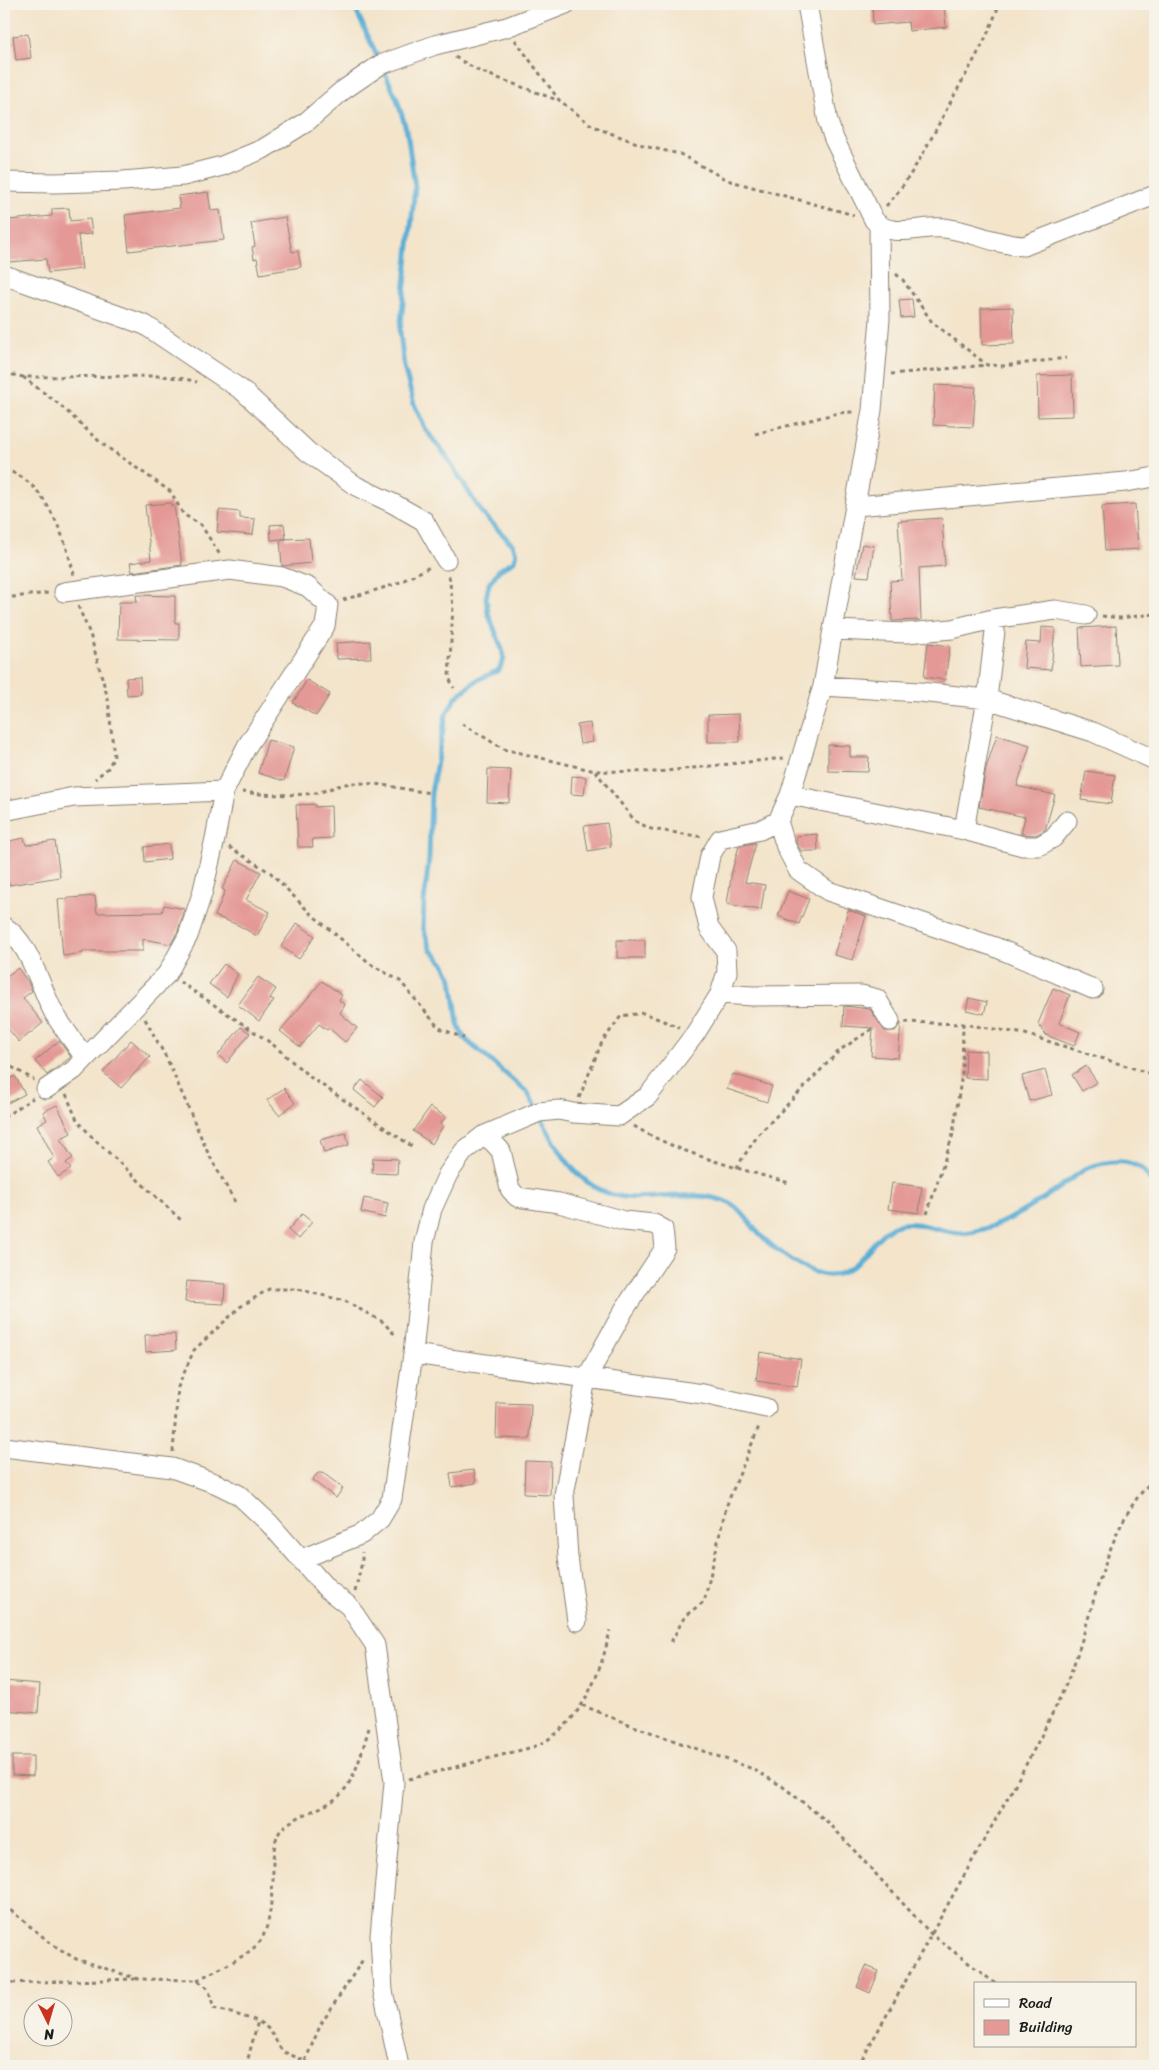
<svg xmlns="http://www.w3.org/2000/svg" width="1159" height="2070" font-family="Sriracha,sans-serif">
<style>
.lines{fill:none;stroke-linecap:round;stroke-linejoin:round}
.stream{stroke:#5aaed6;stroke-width:5}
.building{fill:#e49996}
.street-casing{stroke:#888073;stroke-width:21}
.path{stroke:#888073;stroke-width:3;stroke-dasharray:4 4;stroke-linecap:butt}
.street{stroke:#fff;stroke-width:19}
</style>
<rect width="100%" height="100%" fill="#f7f3e8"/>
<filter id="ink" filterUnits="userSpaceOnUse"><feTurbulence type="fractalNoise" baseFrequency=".02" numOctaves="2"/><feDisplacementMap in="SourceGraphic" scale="10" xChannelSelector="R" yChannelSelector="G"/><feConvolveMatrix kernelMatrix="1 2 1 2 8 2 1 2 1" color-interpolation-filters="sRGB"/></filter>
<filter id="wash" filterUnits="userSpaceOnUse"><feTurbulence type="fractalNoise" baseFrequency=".0096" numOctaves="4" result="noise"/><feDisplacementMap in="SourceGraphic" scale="20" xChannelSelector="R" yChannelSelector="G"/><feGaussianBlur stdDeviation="1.12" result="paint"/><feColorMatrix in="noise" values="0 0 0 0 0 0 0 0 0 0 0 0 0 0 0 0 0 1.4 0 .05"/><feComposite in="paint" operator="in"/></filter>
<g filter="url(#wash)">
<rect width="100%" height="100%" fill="#f3e4ca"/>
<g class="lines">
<path class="stream" d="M353,4L397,99L407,132L415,187L400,332L404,367L414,404L426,430L446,456L482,513L513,545L516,553L514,561L499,570L489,584L486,598L488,613L502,649L504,659L499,670L477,680L456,697L446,714L431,793L429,858L424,902L423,927L430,949L445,965L452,979L458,1024L464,1038L528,1093L537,1109
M541,1117C557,1148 574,1182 610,1194C631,1201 659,1196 681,1196C698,1195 718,1196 733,1205C744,1212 752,1227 761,1236C776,1250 811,1278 833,1275C862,1272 872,1233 897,1225C918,1219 940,1233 961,1233C1006,1231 1051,1192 1087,1168C1104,1162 1128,1157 1143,1170C1147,1175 1151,1181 1155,1187"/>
</g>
<g id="blocks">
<path class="building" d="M872,4H944L946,27L909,31L908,22L873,25Z
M28,34L31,58L16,60L13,36Z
M208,192L211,211L220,210L224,240L129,251L125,215L180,208L178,196Z
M69,208L70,221L90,219L92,234L78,235L82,269L48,273L46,259L9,262L6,231H9L8,220L52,216V209Z
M285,217L292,252L298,251L301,267L260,274L257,258L254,259L252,247L255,246L251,223Z
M912,299L914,317L901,318L899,300Z
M1013,307L1014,344L982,345L981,308Z
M1072,375L1073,416L1038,417L1037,376Z
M935,385L976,387L973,427L933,425Z
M171,503V506L174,505L182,565L132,572L130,563L151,560L145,505Z
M1135,504L1138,549L1105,551L1102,506Z
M219,510L240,512V518L255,519L253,535L217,532Z
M942,518L945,566L919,568L921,620L892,621L890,581L902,580L898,521Z
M284,524L286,539H281L309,538L311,563L282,566L280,539L271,540L270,525Z
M862,544L874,546L869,577L856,576Z
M136,595L175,596V623H179V640L118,639L119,602H137Z
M1116,626L1118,665L1081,667L1079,628Z
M1042,627L1055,628L1051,670L1024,668L1026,642L1041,643Z
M370,641L371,658L337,659L336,643Z
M928,643L950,646L945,680L924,677Z
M140,677L141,694L127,695L126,678Z
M307,680L330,694L316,716L293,703Z
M739,714L740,742H708V715Z
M590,723L593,742L580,744L577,725Z
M997,735L1030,745L1017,786L1055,795L1045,830L1036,835L1021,834L1025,817L979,807L986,768Z
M268,740L294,747L284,781L258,773Z
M828,745L850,746V757H869L868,772L828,771Z
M488,769L511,770L509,803L487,802Z
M1086,771L1115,775L1111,804L1081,800Z
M572,776L586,777L584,795L571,794Z
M315,804V807L331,806L332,838L312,839L313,847H298L296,805Z
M607,823L611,847L588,851L584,826Z
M817,834L818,851H801L796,842V836Z
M24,838L26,845L55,841L60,877L9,885V883L4,884V842Z
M754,843H756L745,882L765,885L761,910L727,904L732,871L739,846Z
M169,844L170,859L145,862L144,847Z
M237,860L261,872L246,900L270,912L257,936L238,925L215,916L225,891L222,889Z
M788,891L809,899L799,924L778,916Z
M95,896L97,913L162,912L164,905L185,909L178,931L171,944L143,939V951H83V953L63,956L58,899Z
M848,910L866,916L853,960L834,955Z
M297,923L315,936L299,959L281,946Z
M617,940H645V958H617Z
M224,964L238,974L227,997L209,984Z
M18,968L28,982L32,991L23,998L43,1023L19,1042L4,1024V978Z
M258,977L276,989L270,998L274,1000L259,1021L238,1005Z
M322,981L342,995L339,1000L345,1005L340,1013L357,1028L345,1042L329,1028L327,1030L319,1024L300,1047L280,1031Z
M1053,988L1070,995L1059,1023L1080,1032L1074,1046L1046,1035L1038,1024Z
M969,998L987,1002L984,1014L966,1010Z
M844,1006L870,1009L885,1031H895L901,1023L898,1058L871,1056L873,1028L843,1026Z
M241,1027L250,1033L227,1063L218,1055Z
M131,1040L150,1057L121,1088L103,1072Z
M59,1041L71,1057L47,1075L35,1061Z
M966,1050L987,1051V1079L965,1078Z
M1086,1066L1097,1082L1082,1091L1072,1075Z
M1045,1070L1052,1095L1029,1101L1022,1076Z
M733,1074L772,1086L767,1102L727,1089Z
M15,1076L25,1094L4,1105V1082Z
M362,1080L383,1097L375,1107L354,1090Z
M284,1088L295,1103L279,1115L267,1100Z
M57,1105L71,1133L60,1139L73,1158L66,1163L71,1169L58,1177L48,1162L54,1158L37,1125L47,1120L43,1112Z
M430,1107L446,1117L440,1124L443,1126L432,1144L413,1131Z
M346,1133L349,1145L324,1153L320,1140Z
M373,1158L398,1159L397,1174L372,1173Z
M892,1183L922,1187L919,1213L888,1209Z
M364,1198L388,1203L385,1218L361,1212Z
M302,1214L312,1222L298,1239L288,1230Z
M187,1281L225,1284L224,1304L185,1302Z
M175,1334L176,1350L146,1352L145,1335Z
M760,1352L801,1359L797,1387L756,1381Z
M497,1403L531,1404L530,1439L496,1438Z
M525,1461L551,1462L550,1495L524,1494Z
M474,1470L476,1483L452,1487L450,1473Z
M318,1473H323L343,1488L336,1498L312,1480Z
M4,1681L40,1684L38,1713L4,1710Z
M12,1756H33V1776L12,1775Z
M866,1966L879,1971L870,1993L857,1987Z"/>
</g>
</g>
<g filter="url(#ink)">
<use href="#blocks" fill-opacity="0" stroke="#888073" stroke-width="1"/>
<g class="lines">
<g class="street-casing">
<path id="street" d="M807,4L828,122L834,139L874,220C890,240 922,225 944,228C972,231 996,245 1024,246L1155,195
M4,182L54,183L123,181L183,176L222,166L263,149L305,123L342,91L380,65L435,45L507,27L566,4
M4,275L145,325L243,391L308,452L356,486L394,504L424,521L446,560
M856,506L1126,482L1155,477
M834,630L907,633L952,629L993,619L1055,610L1086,615
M823,686L919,692L987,699L1093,732L1155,760
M790,795L964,830L1023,846H1039L1053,838L1067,821
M4,811L74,797L224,791
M778,821L786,847L798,870L828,891L995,947L1093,989
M964,830L987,699L995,631L993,619
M4,927C28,939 41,989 54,1013C63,1028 75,1043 85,1058
M720,994L753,996L861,995L877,999L890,1021
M46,1089L74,1070L167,974L188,936L202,894L215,839L224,791L247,746L325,626L328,605L308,587L282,577L230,570L64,592
M483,1136L492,1141L501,1151L510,1189L517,1197L559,1203L624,1221L654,1224L663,1229L665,1248L624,1310L586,1379L564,1495L568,1557L577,1621
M413,1354L703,1394L766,1408
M4,1447L172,1468L217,1484L239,1495L269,1523L327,1589L349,1606L375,1645L394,1782L380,1936L383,1991L399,2066
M302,1559L362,1534L380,1519L392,1499L413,1354L424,1242L432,1209L448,1174L464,1151L483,1136L539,1112L559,1110L573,1113L619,1116L648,1096L695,1034L720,994L727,972L726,951L709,928L702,897L710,856L720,839L760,830L778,821L790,795L823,686L872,410L880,319L879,227"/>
</g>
<path class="path" d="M515,40L559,100L590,124L602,130L648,147L680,154L727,180L854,215
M455,57L479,71L557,100
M886,206C913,177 931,138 950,103C968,70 988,39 999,4
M896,274L903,280L932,322L987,365L1003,366L1066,358
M4,373L23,377L162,376L186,379L197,382
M891,374L987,365
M23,377L60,405L101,443L171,492L183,514L201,525L220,555
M755,434L838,413L854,412
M4,470C45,478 66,540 74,575
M449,576L453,606L449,678L454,688
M4,598L48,593
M343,600L396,584L430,567
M78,606L90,634L108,699L114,757L108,768L95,779
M1102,616L1120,618L1155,614
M462,724L504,749L595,771L657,772L784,758
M595,771L635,821L651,829L703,837
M242,792C266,795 291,796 315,793C327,791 339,784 352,783C379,782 404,790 431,793
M229,847L271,873L310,913L372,965L400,981L439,1028L464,1038
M180,982L271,1043L310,1077L413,1147
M145,1019L167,1059L208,1153L235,1202
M905,1022L963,1024L1025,1034L1155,1075
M4,1066H10L34,1080
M66,1094L77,1120L92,1137L182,1221
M579,1098L602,1042L621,1016L643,1013L679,1027
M4,1117L33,1098
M634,1126C677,1153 741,1169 789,1183
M736,1168L758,1135L840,1050L875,1027
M927,1214L953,1134L962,1073L963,1024
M173,1452L178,1387L194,1350L240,1307L269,1289H297L345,1301L383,1322L397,1337
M355,1592L362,1562V1552
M671,1642L685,1616L702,1603L705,1598L726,1507L760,1424
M582,1705L628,1724L753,1769L782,1786L829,1823L931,1934L996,1984
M409,1779L533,1747C579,1729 601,1675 610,1630
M4,1905L53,1945L76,1959L138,1979L197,1980L206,1987L209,1991L214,2008L258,2021L270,2030L282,2051L316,2066
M197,1980C214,1971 250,1956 261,1940C271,1923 271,1899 273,1881C273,1866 272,1849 278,1835C287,1815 326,1811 341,1794C357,1776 362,1750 369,1728
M4,1983L135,1979
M305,2061L321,2024L364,1958
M246,2066L258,2021
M858,2066C893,2005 926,1943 961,1881C996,1818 1033,1756 1063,1691C1094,1625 1100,1529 1155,1478"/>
<use href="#street" class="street"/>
</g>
</g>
<rect width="1159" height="2070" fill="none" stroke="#f7f3e8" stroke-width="20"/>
<rect x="974" y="1982" width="162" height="65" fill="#f7f3e8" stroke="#9f9d96"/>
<rect x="984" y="1999" width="25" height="8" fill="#ffffff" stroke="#9f9d96"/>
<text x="1019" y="2008" font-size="15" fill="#1c1c1c">Road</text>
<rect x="984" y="2020" width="25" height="15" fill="#e49996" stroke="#9f9d96"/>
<text x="1019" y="2032" font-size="15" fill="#1c1c1c">Building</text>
<g transform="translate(48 2022) rotate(175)"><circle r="24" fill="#f7f3e8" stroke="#9f9d96"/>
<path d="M0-4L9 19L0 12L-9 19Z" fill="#c8321e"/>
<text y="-8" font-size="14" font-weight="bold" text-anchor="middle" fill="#1c1c1c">N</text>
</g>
</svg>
